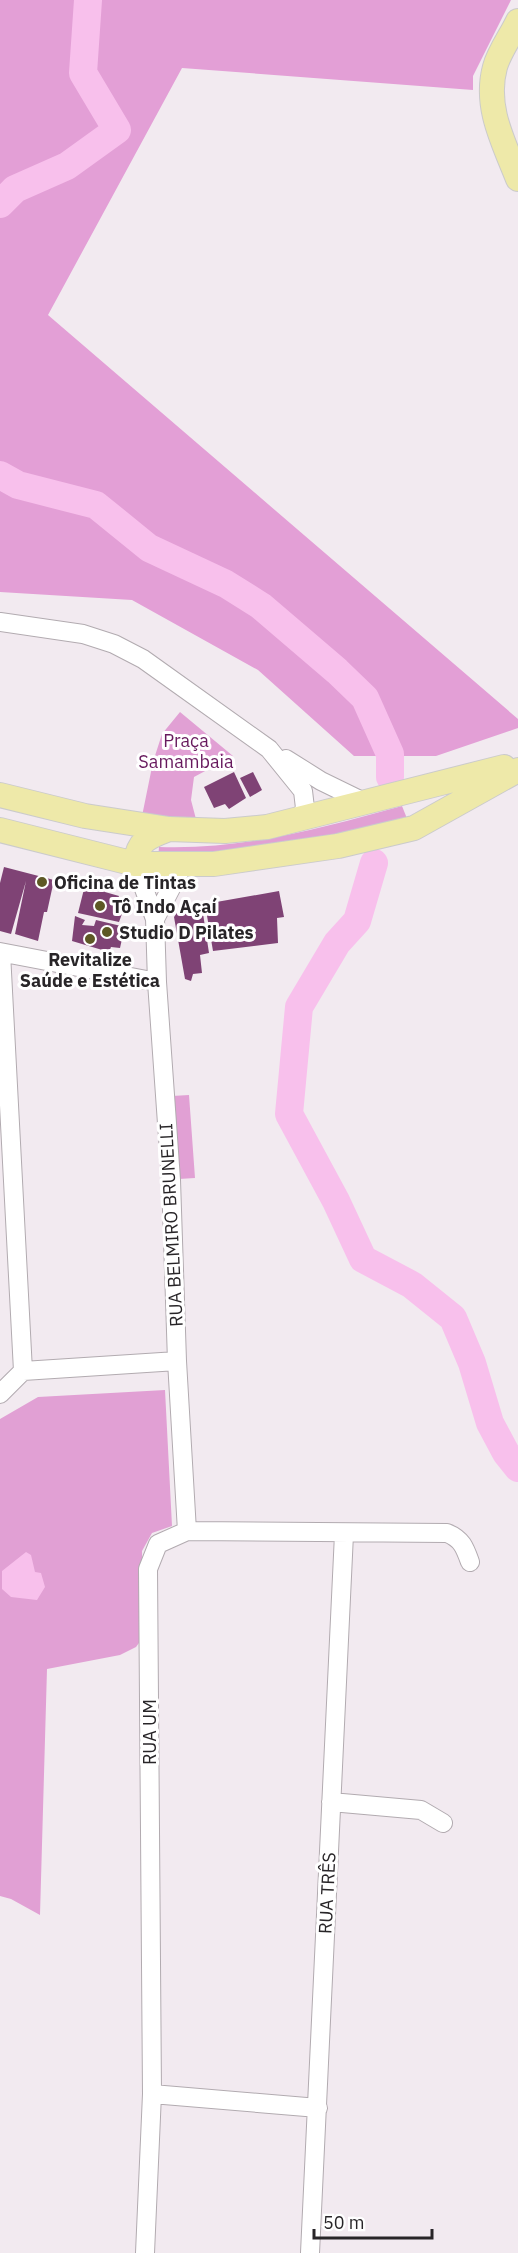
<svg xmlns="http://www.w3.org/2000/svg" width="518" height="2253" font-family="'IBM Plex Sans',sans-serif">
<style>
.green{fill:#e1a0d4}
.forest{fill:#e39fd6}
.water{fill:#f8c0ec}
.lines{fill:none;stroke-linecap:round;stroke-linejoin:round}
.river{stroke:#f8c0ec;stroke-width:28}
.building{fill:#7f4375}
.minor-casing{stroke:#b2abb0;stroke-width:20}
.major-casing{stroke:#cbcbcb;stroke-width:26}
.minor{stroke:#fff;stroke-width:18}
.major{stroke:#eee9a9;stroke-width:24}
.poi-dot{fill:#5d5825;stroke:#fff;stroke-width:2}
.labels{text-anchor:middle;dominant-baseline:central;stroke-width:6;stroke-linejoin:round;paint-order:stroke}
.park-label{font-size:18px;fill:#67195d;stroke:#fff}
.poi-label{font-size:18px;font-weight:bold;fill:#282528;stroke:#fff;text-anchor:start}
.street-label{font-size:18px;fill:#282528;stroke:#fff}
</style>
<rect width="100%" height="100%" fill="#f2eaf0"/>
<path class="green" d="M180,712L233,756L194,777L191,800L197,823L141,821L153,762L162,734Z
M402,806L408,821L284,847L158,859L159,847C243,850 322,828 402,806Z
M189,1095L195,1178L179,1179L172,1096Z
M165,1390L172,1526L152,1533L142,1551L144,1636L136,1647L120,1655L47,1669L40,1915L11,1899L0,1896V1419L38,1397Z"/>
<path class="forest" d="M0,0H511L473,76V90L182,68L48,315L518,719V728L436,756H354L258,670L132,600L0,592Z"/>
<path class="water" d="M26,1552L31,1555L35,1572L41,1573L45,1587L37,1600L11,1597L2,1589V1571Z"/>
<g class="lines">
<path class="river" d="M0,204L15,189L67,166L117,130L83,73L88,0
M0,475L18,485L96,505L149,548L226,584L261,606L337,671L365,698L390,754V777
M374,863L357,921L337,943L299,1007L289,1114L336,1201L363,1259L412,1285L453,1318L472,1363L490,1423L506,1453L518,1468"/>
</g>
<path class="building" d="M234,772L246,798L229,809L225,804L214,808L204,787Z
M253,772L262,790L250,797L240,778Z
M4,867L54,880L47,912H44L38,941L15,934L26,881L11,934L0,931V883Z
M85,885L105,889V892L119,896L117,901L122,902L118,910L123,911L119,922L78,913Z
M279,891L284,917L277,918L278,943L213,951L205,904Z
M202,907L209,953L200,955L202,973L193,974L191,981L185,979L174,917L179,910Z
M75,916L85,920L82,925L94,926L96,920L121,926L119,939H122L120,948L111,947L109,952L72,941Z"/>
<g class="lines">
<g class="minor-casing">
<path id="minor" d="M0,622L83,634L114,644L143,659L269,749L303,791L305,808L300,819
M286,759L321,781L364,802
M135,864L155,919L157,982L171,1180L177,1361L187,1531
M155,919L183,865
M0,952L157,982
M1,953L23,1371
M0,1394L23,1371L177,1361
M331,1802L421,1810L443,1823
M152,2094L318,2108
M145,2253L152,2094L148,1569L158,1544L187,1531L447,1533C462,1539 465,1548 470,1562
M310,2253L344,1534"/>
</g>
<g class="major-casing">
<path id="major" d="M518,21C511,36 499,52 495,67C484,107 504,143 518,179
M0,795L85,816L169,829L225,831L267,827L504,767
M0,830L135,864H214L338,846L414,828L518,770
M135,864C138,840 148,837 169,829"/>
</g>
<use href="#minor" class="minor"/>
<use href="#major" class="major"/>
</g>
<g class="poi-dot">
<circle cx="42" cy="882" r="6"/>
<circle cx="100" cy="906" r="6"/>
<circle cx="107" cy="932" r="6"/>
<circle cx="90" cy="939" r="6"/>
</g>
<g class="labels">
<g class="park-label">
<text x="186" y="740">Praça<tspan x="186" dy="21">Samambaia</tspan></text>
</g>
<g class="poi-label">
<text x="54" y="882">Oficina de Tintas</text>
<text x="112" y="906">Tô Indo Açaí</text>
<text x="119" y="932">Studio D Pilates</text>
<text x="90" y="959" text-anchor="middle">Revitalize<tspan x="90" dy="21">Saúde e Estética</tspan></text>
</g>
<g class="street-label">
<text transform="translate(171 1225) rotate(-93)">RUA BELMIRO BRUNELLI</text>
<text transform="translate(149 1732) rotate(-90)">RUA UM</text>
<text transform="translate(327 1893) rotate(-87)">RUA TRÊS</text>
</g>
</g>
<path d="M314 2229v9h118v-9" fill="none" stroke="#282528" stroke-width="3"/>
<text x="323" y="2229" font-size="18" fill="#282528" stroke="#ffffff" stroke-width="4.5" paint-order="stroke">50 m</text>
</svg>
